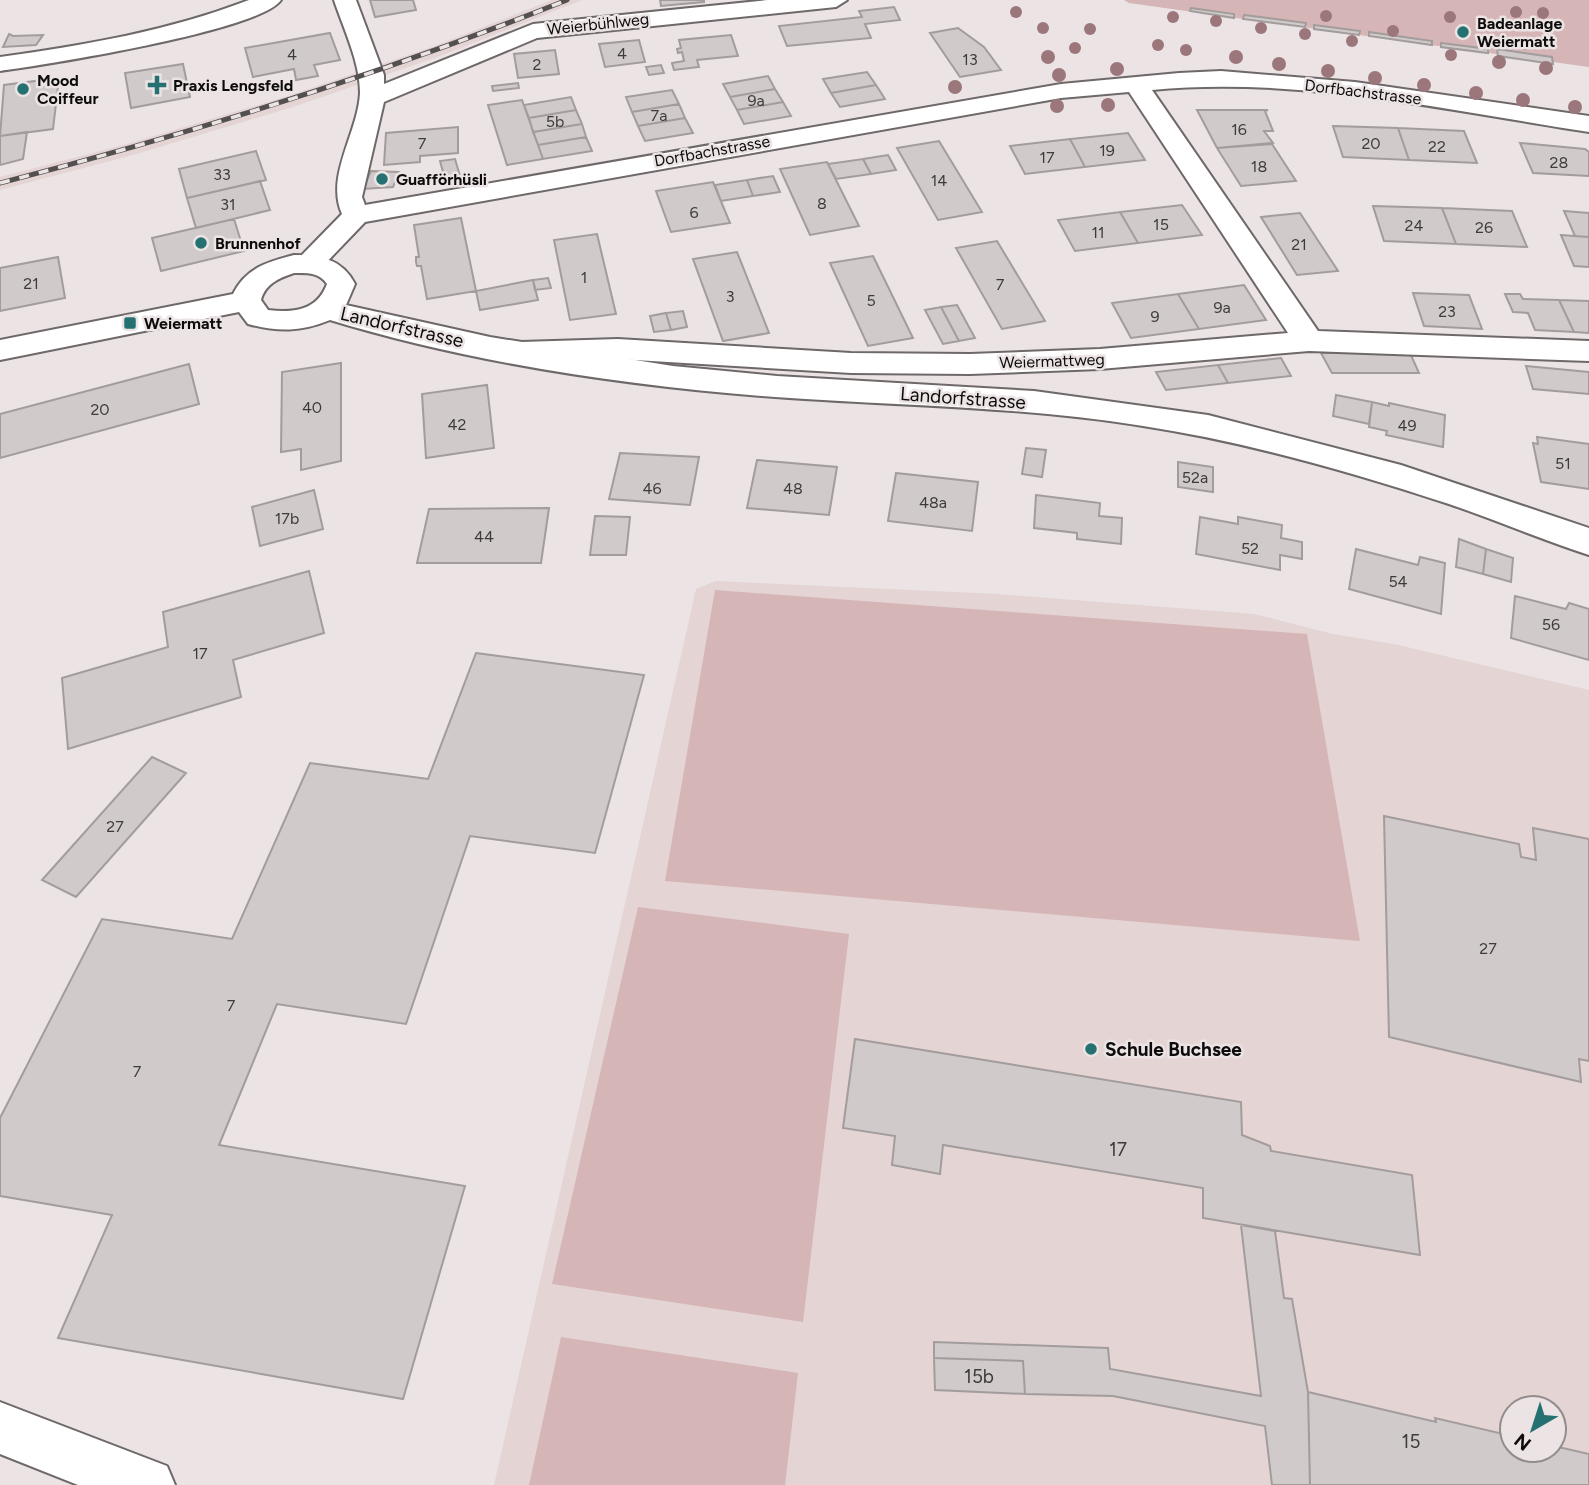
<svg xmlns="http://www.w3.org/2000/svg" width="1589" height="1485" font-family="Figtree,sans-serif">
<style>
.built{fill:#e4d4d4;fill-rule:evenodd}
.green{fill:#d5b5b6}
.building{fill:#d1caca;stroke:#a39c9c;stroke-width:2}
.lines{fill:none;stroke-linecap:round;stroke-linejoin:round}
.minor-casing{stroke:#6e6868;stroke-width:4}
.tertiary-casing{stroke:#6e6868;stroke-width:4}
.secondary-casing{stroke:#6e6868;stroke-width:4}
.minor{fill:#fff;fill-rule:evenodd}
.tertiary{fill:#fff;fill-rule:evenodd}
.secondary{fill:#fff;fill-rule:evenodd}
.rail-casing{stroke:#545050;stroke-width:5}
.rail{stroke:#ebe3e4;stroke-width:3.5;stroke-dasharray:10;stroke-linecap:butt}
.tree{fill:#9b777c}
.poi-dot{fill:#257070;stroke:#ebe3e4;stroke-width:2.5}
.labels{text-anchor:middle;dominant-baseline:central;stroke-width:5;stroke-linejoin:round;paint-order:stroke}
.far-poi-label{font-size:16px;font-weight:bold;fill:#0d0b0b;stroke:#ebe3e4;text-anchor:start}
.far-street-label{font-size:16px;fill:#0d0b0b;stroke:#ebe3e4}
.number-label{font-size:16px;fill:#3e3b3b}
.street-label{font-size:19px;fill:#0d0b0b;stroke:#ebe3e4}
.poi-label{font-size:19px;font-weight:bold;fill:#0d0b0b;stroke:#ebe3e4;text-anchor:start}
.near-number-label{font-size:19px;fill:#3e3b3b}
</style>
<rect width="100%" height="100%" fill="#ebe3e4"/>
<path class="built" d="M552,0H582L443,55L296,106L133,155L0,190V177L127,144L288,96L432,47Z
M716,581L997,594L1254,614L1333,634L1394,644L1589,690V1485H494L696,589ZM1512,1408H1554V1450H1512Z"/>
<path class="green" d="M1124,0H1589V67L1129,3Z
M715,590L1307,634L1360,941L665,881Z
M638,907L849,934L803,1322L552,1284Z
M561,1337L798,1373L785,1485H529Z"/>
<path class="building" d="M370,0H413L416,10L375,17Z
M660,0H704V2L661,6Z
M894,7L900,20L865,24L871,38L787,46L779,26L862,17L859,11Z
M1191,8L1234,14V18L1190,11Z
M1244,15L1306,23L1305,27L1243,19Z
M1314,25L1360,31L1359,35L1314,29Z
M958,28L984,47L1001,70L960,77L930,33Z
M1369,32L1432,41V45L1369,36Z
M330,33L340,60L314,65L318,76L296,80L294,69L253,77L245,48Z
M9,34L13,36L43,35L36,45L3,47Z
M731,35L738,56L697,60L699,67L674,70L672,63L684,61L682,52L678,53L677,49L681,48L679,40Z
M639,40L645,62L605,67L599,44Z
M1441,43L1488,49V53L1441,47Z
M1497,49L1552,57L1553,64L1498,56Z
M555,50L559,74L518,78L514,54Z
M183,64L190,97L131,108L125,73Z
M661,65L664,73L649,75L646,67Z
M867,72L876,85L831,93L823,79Z
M768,76L775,89L730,97L723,84Z
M59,78L53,129L0,136L4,85Z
M518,83L519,88L493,91L492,86Z
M876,85L885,99L840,107L831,93Z
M775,89L783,102L737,110L730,97Z
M672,90L679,104L632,112L626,97Z
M571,97L576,110L529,118L524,105Z
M522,100L543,159L507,165L488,105Z
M783,102L791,116L744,124L737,110Z
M679,104L685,118L638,126L632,112Z
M576,110L582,124L533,132L529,118Z
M1197,110H1268L1265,111L1273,131H1264L1273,143L1217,148Z
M685,118L693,133L645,141L638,126Z
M582,124L586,137L538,145L533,132Z
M1333,126L1398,128L1409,160L1343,157Z
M458,127V153L420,156V162L384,165L386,133Z
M1398,128L1464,131L1477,163L1409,160Z
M27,132L23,159L0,165V136Z
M1128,133L1145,160L1085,167L1070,139Z
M586,137L592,151L543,159L538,145Z
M1070,139L1085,167L1025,174L1010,146Z
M939,141L982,212L938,220L897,148Z
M1520,143L1585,149L1589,152V176L1533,173Z
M1272,144L1296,181L1241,186L1217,148Z
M256,151L266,180L187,198L179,169Z
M888,155L896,170L871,174L863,159Z
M455,159L460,176L445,179L440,161Z
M863,159L871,174L836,179L828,164Z
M827,162L859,226L810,235L780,169Z
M371,171L399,172L393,187L363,189Z
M773,176L780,192L753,196L747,180Z
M747,180L753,196L721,201L715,185Z
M260,181L270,210L196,228L187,198Z
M713,182L730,223L671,232L656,191Z
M1182,205L1202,235L1138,243L1120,212Z
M1373,206L1442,208L1456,244L1384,241Z
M1442,208L1512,211L1527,247L1456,244Z
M1564,211L1589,213V237L1575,236Z
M1120,212L1138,243L1075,251L1058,220Z
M1300,213L1338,271L1297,275L1261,217Z
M461,218L476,291L427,299L421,266H417L416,262V257H419L414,225Z
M234,219L244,251L161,271L152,238Z
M597,234L616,314L570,320L554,240Z
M1561,235L1589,237V267L1574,266Z
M997,241L1045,321L1002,329L956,248Z
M737,252L769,333L723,341L693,259Z
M873,256L913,338L868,346L830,263Z
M58,257L65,298L0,311V268Z
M548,278L551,288L535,290L533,280Z
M533,280L538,300L480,310L476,291Z
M1244,285L1266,320L1199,329L1178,294Z
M1413,293L1469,295L1482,329L1424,326Z
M1178,294L1199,329L1131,338L1112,303Z
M1505,294H1520L1523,299L1559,300L1574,332L1535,330L1528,313L1513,312Z
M1559,300L1589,301V333L1574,332Z
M957,305L975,338L959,341L941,307Z
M941,307L959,341L943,344L925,310Z
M683,311L687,327L671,330L666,313Z
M666,313L671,330L654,332L650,316Z
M1321,353H1410L1419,373H1332Z
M1281,358L1291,376L1228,383L1218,365Z
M341,363V461L301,470V449L281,452L282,372Z
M189,364L199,404L0,458V414Z
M1218,365L1228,383L1166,390L1156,372Z
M1526,366L1589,372V394L1533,389Z
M487,385L494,448L426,458L422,394Z
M1336,395L1372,402L1369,424L1333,416Z
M1372,402L1389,406V403L1445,415L1443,447L1386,435L1387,431L1369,427Z
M1537,437L1589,444V489L1541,482L1533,443L1538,444Z
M1026,448L1046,450L1042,477L1022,474Z
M620,453L699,457L690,505L609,499Z
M757,460L837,467L829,515L747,508Z
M1178,462L1213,467V492L1178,487Z
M896,473L978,482L972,531L888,521Z
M314,490L323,529L260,546L252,507Z
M1036,495L1100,503L1099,516L1122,518L1121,544L1077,539V533L1034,528Z
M549,508L541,563H417L429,509Z
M595,516L630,517L626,555H590Z
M1200,517L1238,524V517L1282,525L1281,538L1302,542V559L1280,555V570L1196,554Z
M1459,539L1486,549L1483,574L1456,567Z
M1356,549L1418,565L1420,557L1445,563L1441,614L1349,589Z
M1486,549L1513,558L1511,582L1483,574Z
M309,571L324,633L233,660L241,697L68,749L62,678L168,647L163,612Z
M1515,596L1566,609L1569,603L1589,609V660L1511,638Z
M476,653L644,675L595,853L470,836L406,1024L277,1004L219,1145L465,1186L403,1399L58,1338L112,1215L0,1196V1118L102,919L232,939L310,763L428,779Z
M152,757L186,773L76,897L42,880Z
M1384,816L1519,844L1521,857L1536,860L1533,828L1589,839V1061L1579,1059L1581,1082L1389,1037Z
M855,1039L1241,1102L1242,1135L1270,1146L1271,1151L1412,1175L1420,1255L1203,1218V1188L943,1145L940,1174L892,1165L895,1136L843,1128Z
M1241,1225L1275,1231L1284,1298L1292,1299L1308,1392L1310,1485H1272L1265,1426L1113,1396L1025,1394L1023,1361L934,1358V1342L1108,1348L1110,1369L1261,1396Z
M934,1358L1023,1361L1025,1394L935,1390Z
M1308,1392L1436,1422L1435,1418L1512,1436V1450H1554V1446L1589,1454V1485H1310Z"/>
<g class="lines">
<g class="minor-casing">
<path id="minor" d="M334,0H356L384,75V84L533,24L768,0H847L836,7L537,38L384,102L362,197L365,205L1061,84L1179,73L1221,71L1355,82L1589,116V132C1446,110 1297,76 1152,90L1318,331L1589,341V361L1309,351L1100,369L970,374L851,373L618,359L521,362L510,359L506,352L510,345L521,342L618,339L851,353L970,354L1100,349L1288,333L1129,92L1061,98L365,222L319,270L309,273L299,270L295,264L299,258L342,214C325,176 358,133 360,93C360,62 344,30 334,0Z
M0,1402L167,1466L175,1485H78L0,1454Z"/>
</g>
<g class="tertiary-casing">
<path id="tertiary" d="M294,255C321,255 342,259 355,284L346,305L490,337L673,366L777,376L1034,391L1208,415L1401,465L1589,528V555C1542,540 1496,520 1449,504C1349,471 1247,442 1143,426C1021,406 898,406 775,397C628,386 471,363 330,320C301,332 277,332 248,324L239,312L0,360V340L233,294C246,268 267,262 294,255ZM294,273C307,273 319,272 327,284C317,311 293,313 268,310L261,300C265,284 279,278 294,273Z"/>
</g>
<g class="secondary-casing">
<path id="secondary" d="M249,0H281C260,31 45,65 0,71V57C85,45 169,31 249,0Z"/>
</g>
<use href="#minor" class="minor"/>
<use href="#tertiary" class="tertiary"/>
<use href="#secondary" class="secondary"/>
<g class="rail-casing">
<path id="rail" d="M0,183C193,133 382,74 567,0"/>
</g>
<use href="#rail" class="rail"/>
</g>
<g class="tree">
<circle cx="1016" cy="12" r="6"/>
<circle cx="1516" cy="12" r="6"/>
<circle cx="1543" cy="13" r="6"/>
<circle cx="1326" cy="16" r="6"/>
<circle cx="1173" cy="17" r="6"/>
<circle cx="1450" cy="17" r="6"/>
<circle cx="1216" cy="21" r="6"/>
<circle cx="1043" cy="28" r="6"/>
<circle cx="1261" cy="28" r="6"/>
<circle cx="1090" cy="29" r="6"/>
<circle cx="1393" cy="31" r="6"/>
<circle cx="1305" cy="34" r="6"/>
<circle cx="1352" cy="41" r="6"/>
<circle cx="1525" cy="44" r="6"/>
<circle cx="1158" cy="45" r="6"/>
<circle cx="1075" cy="48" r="6"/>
<circle cx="1186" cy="50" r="6"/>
<circle cx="1451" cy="55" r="6"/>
<circle cx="1048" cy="57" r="7"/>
<circle cx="1236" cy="57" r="7"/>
<circle cx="1499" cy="62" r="7"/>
<circle cx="1279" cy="64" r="7"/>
<circle cx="1546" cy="68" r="7"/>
<circle cx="1117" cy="69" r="7"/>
<circle cx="1328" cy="71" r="7"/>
<circle cx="1059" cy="75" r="7"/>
<circle cx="1375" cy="78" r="7"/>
<circle cx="1424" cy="85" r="7"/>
<circle cx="955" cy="87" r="7"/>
<circle cx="1476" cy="93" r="7"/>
<circle cx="1523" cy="100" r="7"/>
<circle cx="1108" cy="105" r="7"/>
<circle cx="1057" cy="106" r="7"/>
<circle cx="1575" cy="107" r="7"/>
</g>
<g class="poi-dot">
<circle cx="1463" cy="32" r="7"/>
<path d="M153.5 74.5h7v7h7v7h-7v7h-7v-7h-7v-7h7z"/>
<circle cx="23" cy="89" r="7"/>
<circle cx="382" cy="179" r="7"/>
<circle cx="201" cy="243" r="7"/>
<rect x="123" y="316" width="14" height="14" rx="3.5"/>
<circle cx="1091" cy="1049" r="7"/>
</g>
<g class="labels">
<g class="far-poi-label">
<text x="1477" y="23">Badeanlage<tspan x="1477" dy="18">Weiermatt</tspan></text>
<text x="37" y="80">Mood<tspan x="37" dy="18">Coiffeur</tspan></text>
<text x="173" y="85">Praxis Lengsfeld</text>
<text x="396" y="179">Guafförhüsli</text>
<text x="215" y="243">Brunnenhof</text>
<text x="144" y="323">Weiermatt</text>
</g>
<g class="far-street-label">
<text transform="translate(598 24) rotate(-6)">Weierbühlweg</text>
<text transform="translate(1363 92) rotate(7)">Dorfbachstrasse</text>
<text transform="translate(712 151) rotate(-10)">Dorfbachstrasse</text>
<text transform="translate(1052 361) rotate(-2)">Weiermattweg</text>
</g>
<g class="number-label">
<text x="622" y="53">4</text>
<text x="292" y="54">4</text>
<text x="970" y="59">13</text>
<text x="537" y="64">2</text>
<text x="756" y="100">9a</text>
<text x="659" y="115">7a</text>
<text x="555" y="121">5b</text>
<text x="1239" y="129">16</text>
<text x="422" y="143">7</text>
<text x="1371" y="143">20</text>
<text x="1437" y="146">22</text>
<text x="1107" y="150">19</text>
<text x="1047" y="157">17</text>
<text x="1559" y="162">28</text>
<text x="1259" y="166">18</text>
<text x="222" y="174">33</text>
<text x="939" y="180">14</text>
<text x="822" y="203">8</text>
<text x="228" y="204">31</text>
<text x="694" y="212">6</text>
<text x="1161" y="224">15</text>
<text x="1414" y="225">24</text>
<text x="1484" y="227">26</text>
<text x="1098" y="232">11</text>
<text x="1299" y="244">21</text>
<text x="584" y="277">1</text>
<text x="31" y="283">21</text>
<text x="1000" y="284">7</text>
<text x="730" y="296">3</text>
<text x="871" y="300">5</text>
<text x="1222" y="307">9a</text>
<text x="1447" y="311">23</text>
<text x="1155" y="316">9</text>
<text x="312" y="407">40</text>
<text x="100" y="409">20</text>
<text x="457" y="424">42</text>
<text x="1407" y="425">49</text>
<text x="1563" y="463">51</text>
<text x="1195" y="477">52a</text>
<text x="652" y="488">46</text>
<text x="793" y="488">48</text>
<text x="933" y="502">48a</text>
<text x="287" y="518">17b</text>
<text x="484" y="536">44</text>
<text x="1250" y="548">52</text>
<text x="1398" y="581">54</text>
<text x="1551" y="624">56</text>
<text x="200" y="653">17</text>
<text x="115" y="826">27</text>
<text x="1488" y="948">27</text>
<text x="231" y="1005">7</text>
<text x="137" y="1071">7</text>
</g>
<g class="street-label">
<text transform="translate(402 327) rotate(13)">Landorfstrasse</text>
<text transform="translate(963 398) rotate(4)">Landorfstrasse</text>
</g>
<g class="poi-label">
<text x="1105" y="1049">Schule Buchsee</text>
</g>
<g class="near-number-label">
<text x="1118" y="1149">17</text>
<text x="979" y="1376">15b</text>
<text x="1411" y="1441">15</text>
</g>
</g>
<g transform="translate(1533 1429) rotate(219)"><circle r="33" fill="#ebe3e4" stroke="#928d8d" stroke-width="2"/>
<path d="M0-5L12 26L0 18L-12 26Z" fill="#257070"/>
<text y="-10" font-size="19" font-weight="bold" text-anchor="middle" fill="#0d0b0b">N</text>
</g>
</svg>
